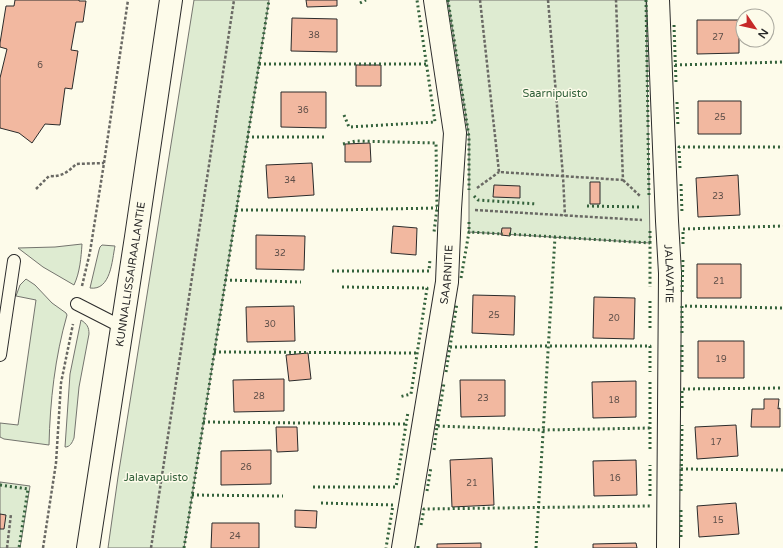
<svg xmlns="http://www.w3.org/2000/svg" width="783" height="548" font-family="'Varela Round',sans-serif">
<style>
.green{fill:#deebd1;stroke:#74746e}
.building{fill:#f2b8a0;stroke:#2b2b2b}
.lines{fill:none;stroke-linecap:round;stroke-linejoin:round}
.lane-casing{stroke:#2b2b2b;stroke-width:14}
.street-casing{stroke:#2b2b2b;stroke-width:24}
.secondary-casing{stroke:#2b2b2b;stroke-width:24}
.path{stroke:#6a6964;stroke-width:2.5;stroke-dasharray:3 2;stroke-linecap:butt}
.lane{stroke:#fdfbea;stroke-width:12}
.street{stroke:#fdfbea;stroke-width:22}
.secondary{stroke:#fdfbea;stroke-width:22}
.hedge{stroke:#34623c;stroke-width:3;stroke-dasharray:2 3;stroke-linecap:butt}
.labels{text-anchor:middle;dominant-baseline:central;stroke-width:3;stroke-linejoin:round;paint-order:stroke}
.number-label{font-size:9px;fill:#5d4e48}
.park-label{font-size:11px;fill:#34623c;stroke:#fdfbea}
.street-label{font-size:11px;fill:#2b2b2b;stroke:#fdfbea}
</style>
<rect width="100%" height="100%" fill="#fdfbea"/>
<path class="green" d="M194,0H269L184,548H108L118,477Z
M448,0H646L650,243L469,232V137Z
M82,244C81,258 80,272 74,285L43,267L18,248L55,247Z
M102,245L115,246C112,260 111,291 90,288L99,250L100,247Z
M26,279L35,285L52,303L66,313L67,315C55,357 50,401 49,445L4,439L0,437V423L18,425L36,300L16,296L20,285Z
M81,320C87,324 89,327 89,334L79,387L74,438C72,443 70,447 65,447L70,374Z
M0,482L30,486L20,548H0Z"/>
<path class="building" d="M15,0H79V1H86L83,22H76L71,50L78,51L72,89L65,88L60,125L45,124L32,143L19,133L0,128V78L7,49L0,47V43L6,6H14Z
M306,0H337V6L307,7Z
M292,18L337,19V52L291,51Z
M697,20H739V53L697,54Z
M356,65H381V86H356Z
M281,92H326V128L281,127Z
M698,101H741V134H698Z
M370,143L371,162H345V144Z
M312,163L314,195L268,198L266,165Z
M738,175L740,215L698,217L696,178Z
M590,182H600V204H590Z
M494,185L520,186V198L493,197Z
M393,226L417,228L416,255L391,253Z
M502,228H511L510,236L501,235Z
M256,235L305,236L304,270L256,269Z
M697,264H741V298H697Z
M473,295L515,296L514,335L472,333Z
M594,297L635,298L634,339L593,338Z
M294,306L295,341L247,342L246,307Z
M698,341H744V378H698Z
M308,353L311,379L289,381L286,355Z
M284,379V411L234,412L233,380Z
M460,380H505V416L461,417Z
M636,381V417L593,418L592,382Z
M764,399H779L778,409L780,408V427H751L752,409H764Z
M736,425L738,456L697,459L695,427Z
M276,427H297L298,451L277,452Z
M271,450V484L221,485V451Z
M492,458L494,505L452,507L450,460Z
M636,460L637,495L594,496L593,461Z
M736,503L739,534L699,537L697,506Z
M295,510L317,511L316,528L295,527Z
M0,514L6,515L4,529H0Z
M212,523H259V548H211Z
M481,543V548H437V544Z
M636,543L637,548H593V544Z"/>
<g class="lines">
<g class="lane-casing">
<path id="lane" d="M77,304L122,327
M0,355L14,261"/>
</g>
<g class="street-casing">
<g id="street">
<path id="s1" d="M658,0L667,221L670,273L668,548"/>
<path id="s2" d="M403,548L447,282L450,209L455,133L435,0"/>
</g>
</g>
<g class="secondary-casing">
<g id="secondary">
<path id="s3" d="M88,548L136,237L171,0"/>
</g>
</g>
<path class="path" d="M480,0L499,172L623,180L616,0
M548,0L563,176L565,216
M623,180L640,196
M477,188L499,172
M36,189L49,176C62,177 68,172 76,164L104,163
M475,210L642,220
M82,286L90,252L104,163L128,0
M7,548L11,514
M43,548L56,463L61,383L73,324
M151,548L234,0"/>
<use href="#lane" class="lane"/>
<use href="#street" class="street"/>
<use href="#secondary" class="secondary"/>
<path class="hedge" d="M448,0L469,137V190
M646,0L648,127
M360,3L366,0
M674,25L676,82
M259,64H427
M675,65L783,62
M677,102L678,127
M344,115L349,127L435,122L417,0
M648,133L649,198
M247,137H326
M343,144L356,141L436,143L437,208L434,232
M680,168L679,147H783
M681,184L682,213
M474,196L478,200L537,204
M587,206L639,207
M236,210H336L437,208
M469,222V232
M650,231V243
M509,234L650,243V287
M683,244V229L783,226
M332,271H429L430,259
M461,278L469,232L503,234
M225,280L301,282
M342,287L427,288L411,394L399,397
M682,292L683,258
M650,328V298
M682,333V306L783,308
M450,347L548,346H650V372
M214,352L417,353
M446,372L457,303
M682,372V345
M682,408V389L783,388
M203,422L406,424
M437,426L444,383
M650,449V382
M434,450L437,426L543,430L650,428
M681,469L783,470
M0,485L28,489L19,548
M313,487H396L408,412
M427,491L431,467
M681,491L682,425
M192,495L283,496
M650,496V465
M321,503L393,505L386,548
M421,525L424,509L650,506
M681,537V507
M184,548L269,0
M418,548V545
M536,548L555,237"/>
</g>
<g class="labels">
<g class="number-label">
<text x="314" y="35">38</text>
<text x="718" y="37">27</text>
<text x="40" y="65">6</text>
<text x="303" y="110">36</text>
<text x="720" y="117">25</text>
<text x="290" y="180">34</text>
<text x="718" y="196">23</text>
<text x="280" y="253">32</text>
<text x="719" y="281">21</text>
<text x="494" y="315">25</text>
<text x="614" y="318">20</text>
<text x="270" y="324">30</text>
<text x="721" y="359">19</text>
<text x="259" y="396">28</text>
<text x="483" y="398">23</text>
<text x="614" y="400">18</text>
<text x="716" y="442">17</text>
<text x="246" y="467">26</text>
<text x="615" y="478">16</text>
<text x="472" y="483">21</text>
<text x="718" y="520">15</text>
<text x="235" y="536">24</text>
</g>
<g class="park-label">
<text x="555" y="93">Saarnipuisto</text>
<text x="156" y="477">Jalavapuisto</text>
</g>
<g class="street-label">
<text stroke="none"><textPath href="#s3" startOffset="277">KUNNALLISSAIRAALANTIE</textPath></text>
<text stroke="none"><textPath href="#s1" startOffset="274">JALAVATIE</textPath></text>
<text stroke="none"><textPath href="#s2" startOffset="277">SAARNITIE</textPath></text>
</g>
</g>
<g transform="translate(755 28) rotate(124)"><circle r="19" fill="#fdfbea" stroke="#a9a89e"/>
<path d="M0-3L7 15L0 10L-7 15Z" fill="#c62828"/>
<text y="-6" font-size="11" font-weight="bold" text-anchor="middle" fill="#2b2b2b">N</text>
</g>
</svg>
